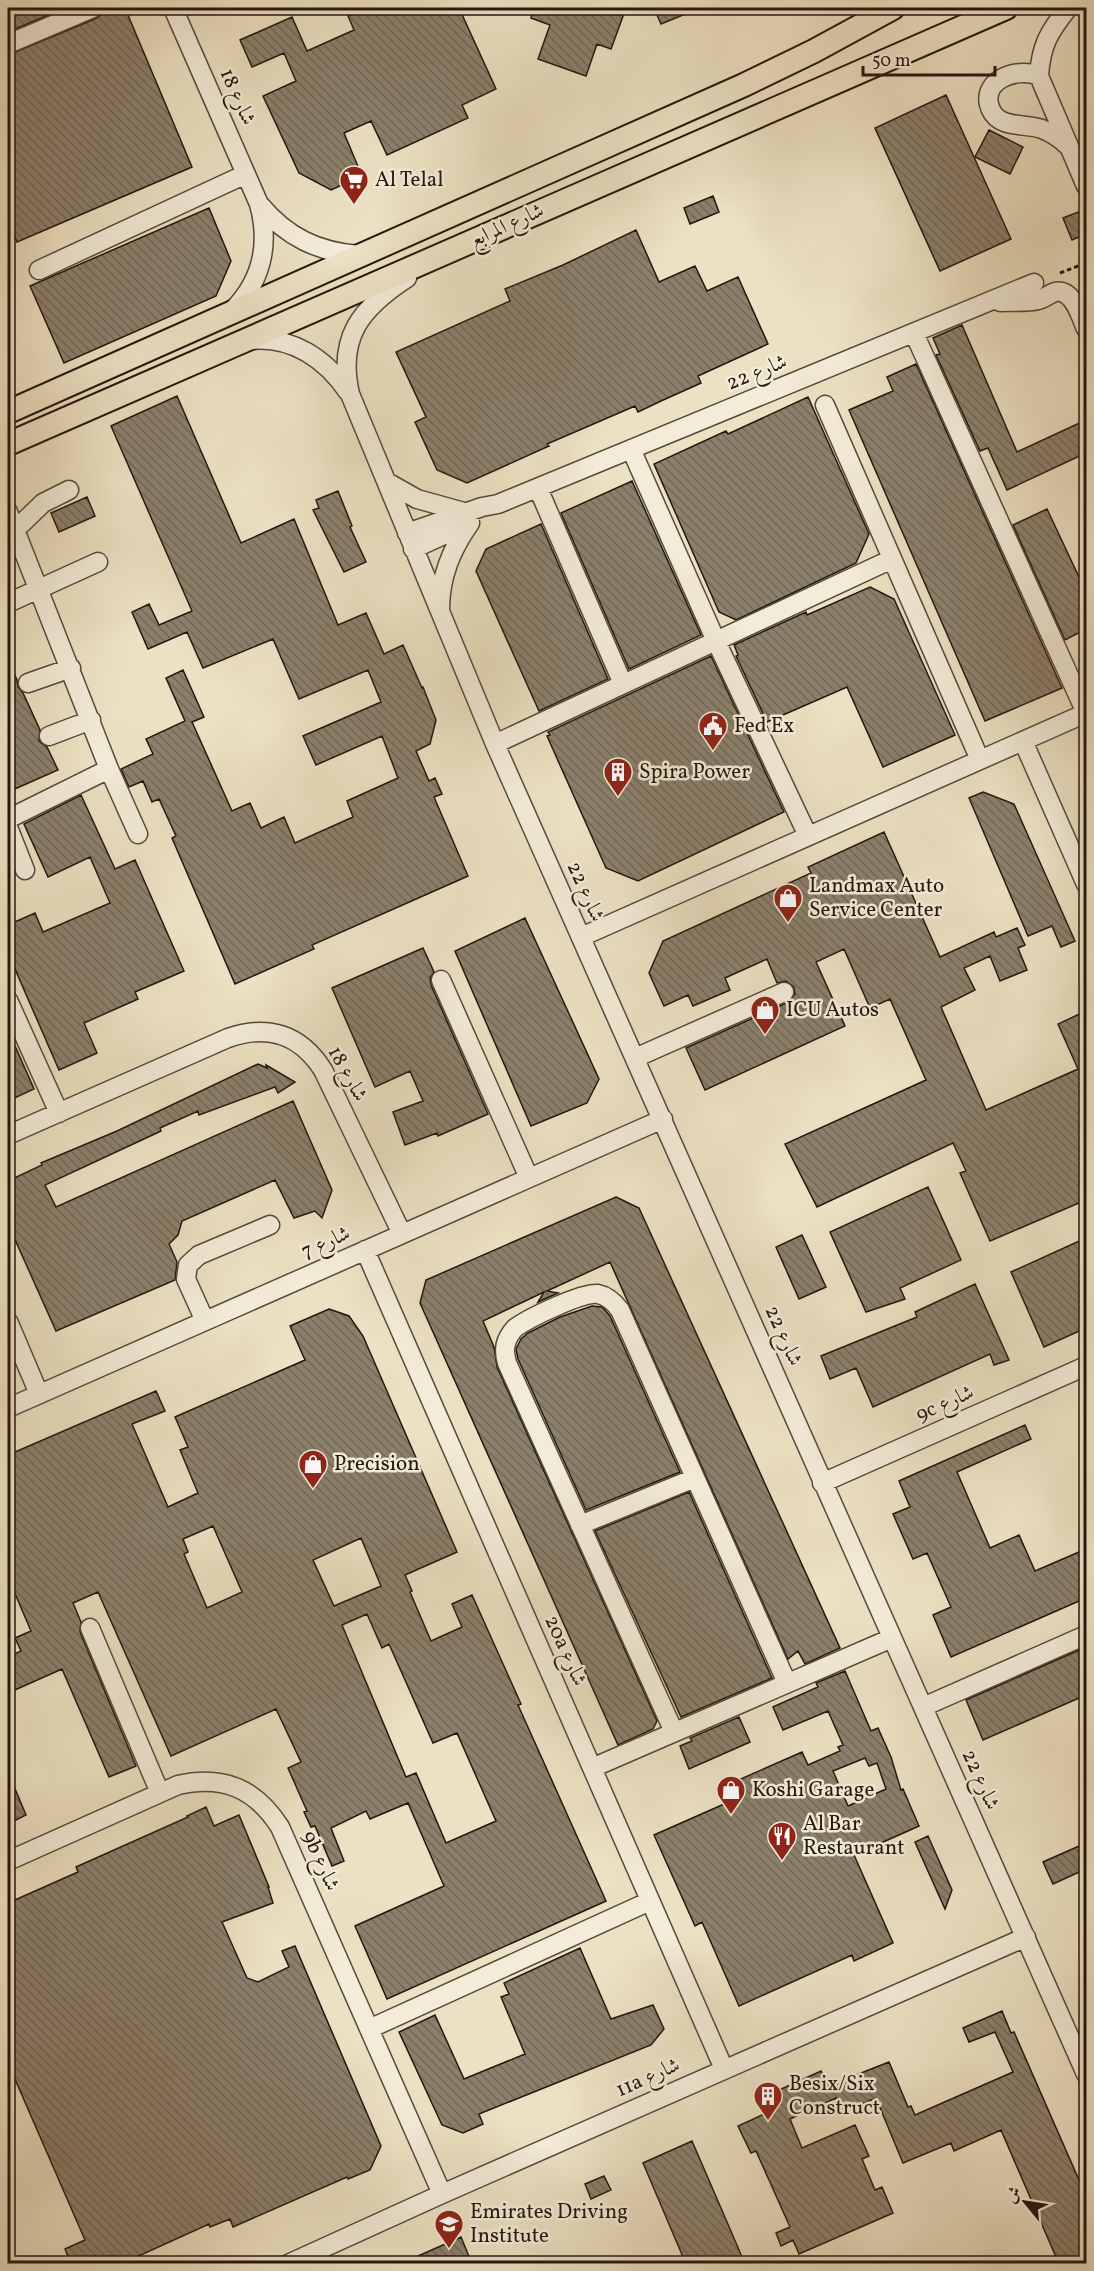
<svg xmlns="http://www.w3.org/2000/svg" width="1094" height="2271" font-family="Vollkorn,Amiri,serif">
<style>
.building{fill:url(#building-back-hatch);stroke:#22170e;stroke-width:1.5;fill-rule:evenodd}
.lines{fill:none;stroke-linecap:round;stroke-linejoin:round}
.minor-casing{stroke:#544a3b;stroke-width:21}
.major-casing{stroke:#22170e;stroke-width:26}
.path{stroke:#22170e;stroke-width:3;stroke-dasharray:4.5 3;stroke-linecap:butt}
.minor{stroke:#f3ecd8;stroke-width:18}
.major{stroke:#ece1c3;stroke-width:22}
.labels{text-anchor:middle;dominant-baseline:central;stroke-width:5;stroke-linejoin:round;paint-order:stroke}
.street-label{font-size:21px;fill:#22170e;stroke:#f3ecd8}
.poi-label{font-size:21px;fill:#22170e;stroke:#f3ecd8;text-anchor:start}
</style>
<defs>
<pattern id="building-back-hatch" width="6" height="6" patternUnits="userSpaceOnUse" patternTransform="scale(1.5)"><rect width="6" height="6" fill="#8b806c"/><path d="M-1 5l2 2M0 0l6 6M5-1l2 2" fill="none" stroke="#716857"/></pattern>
</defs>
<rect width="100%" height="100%" fill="#ece1c3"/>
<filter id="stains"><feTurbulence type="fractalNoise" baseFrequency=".00333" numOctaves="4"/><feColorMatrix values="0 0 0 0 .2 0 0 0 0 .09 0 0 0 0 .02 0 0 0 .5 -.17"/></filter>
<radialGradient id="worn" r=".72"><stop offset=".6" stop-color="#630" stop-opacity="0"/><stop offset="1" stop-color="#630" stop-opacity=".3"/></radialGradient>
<path class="building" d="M8,8H65L8,32Z
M104,8H125L192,167L17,242L8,220V55L97,18L102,14Z
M367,8H443L446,14L459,8L496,89L462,105L468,118L387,155L371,121L344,133L362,176L331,190L299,173L263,96L296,81L284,53L252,67L240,40L292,17L307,51L354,30L348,16Z
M534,8H626L611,49L597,44L586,76L538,59L550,25L531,18Z
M654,8H700L661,24Z
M946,95L1011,239L940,271L875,128Z
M989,130L1023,147L1010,174L975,157Z
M713,196L719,212L690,224L684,208Z
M209,208L231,261L216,296L64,363L30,286Z
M1086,209V234L1072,240L1063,218Z
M636,230L659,282L695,266L707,291L738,277L768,344L698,376L701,383L661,401L638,412L635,406L547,444L549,446L467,483L437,470L415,422L426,417L396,352L510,301L505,289L563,265Z
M962,325L1017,452L1086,420V453L1007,490L988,448L980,451L936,355L940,354L933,338Z
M916,364L1062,688L985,721L849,410L893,391L887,377Z
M177,396L241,543L294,519L338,625L366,613L384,654L403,645L422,688L423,687L436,720L430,744L416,751L429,781L435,778L442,794L434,797L468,876L312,945L314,949L235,984L172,838L176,836L159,799L152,802L143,781L129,787L121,769L153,754L146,739L185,721L166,678L183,670L204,717L192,722L232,811L250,803L261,828L284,817L295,843L353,817L347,801L398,778L382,736L316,765L303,736L381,702L368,670L299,699L273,639L203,668L187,632L148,649L132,612L149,604L159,625L192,611L111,426Z
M808,397L869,534L856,563L736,620L719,612L654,464L726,431L728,434Z
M632,481L701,635L629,669L561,513Z
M338,491L352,526L350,527L366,562L344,572L313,510L319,508L316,500Z
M87,497L95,516L59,532L51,513Z
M1047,509L1086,592V629L1065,640L1013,525Z
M541,524L608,679L539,711L476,571L486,549Z
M870,587L894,599L955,735L883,767L847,687L767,722L736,656L738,655L734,645L806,612L807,615Z
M711,656L784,812L638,881L606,868L547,736L550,735L548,732Z
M8,659L17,680L18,687L23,693L40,730L39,741L47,747L58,770L8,792Z
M983,792L1014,804L1075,941L1061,947L1052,926L1028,936L969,798Z
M81,795L115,869L135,860L184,971L135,992L138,999L84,1023L97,1053L59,1070L8,953V925L35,913L43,932L110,903L90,857L48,877L24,824Z
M884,832L940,957L994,932L996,937L1017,928L1025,945L1018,948L1027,970L1000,981L990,956L964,968L975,990L941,1007L986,1110L1078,1069L1058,1024L1086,1011V1200L990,1241L960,1173L966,1171L953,1143L817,1207L785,1144L926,1080L890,999L870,1008L844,949L816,962L845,1026L705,1090L686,1048L789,1002L795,994L794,987L786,981L777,983L767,959L725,978L730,990L693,1006L688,995L664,1006L649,973L663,941L811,873L808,867Z
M525,918L599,1079L587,1103L531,1126L455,951Z
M423,948L434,972L430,978L431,985L488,1114L438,1136L437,1133L405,1145L393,1112L423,1101L410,1071L375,1087L332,988Z
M8,1030L34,1089L8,1101Z
M258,1064L267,1068L266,1065L295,1082L278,1093L275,1087L199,1115L198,1111L160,1128L161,1131L45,1185L56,1207L293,1101L332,1190L322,1218L315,1211L294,1218L275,1180L182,1221L178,1235L169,1244L177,1262L175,1280L56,1331L8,1224V1181L42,1165L41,1163L117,1131Z
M928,1187L961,1260L900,1288L905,1299L866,1312L830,1232Z
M616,1197L639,1208L840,1648L805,1664L798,1651L788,1659L610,1262L547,1291L558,1293L538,1302L544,1292L483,1321L494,1347L497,1367L657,1721L653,1729L618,1745L420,1303L426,1280Z
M802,1235L826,1287L799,1299L776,1247Z
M1086,1238V1328L1044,1347L1011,1272Z
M975,1284L1009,1360L994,1365L990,1354L873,1407L856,1368L830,1379L821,1356L917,1317L915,1312Z
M592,1306L602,1307L610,1316L680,1472L586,1510L518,1359L516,1349L521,1339L528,1333L560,1317Z
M329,1309L349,1316L363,1336L457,1552L405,1575L412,1591L410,1592L431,1641L462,1627L452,1604L472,1595L521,1704L518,1705L606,1901L387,1999L355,1926L444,1886L408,1803L370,1819L366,1811L331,1828L344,1861L332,1866L315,1826L311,1827L304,1812L307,1811L288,1768L301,1762L276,1709L171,1756L98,1592L73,1603L81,1622L80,1632L136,1766L109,1777L62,1669L8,1693V1657L21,1651L15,1638L31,1631L8,1577V1455L156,1391L165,1411L132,1424L168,1507L198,1493L180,1450L188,1447L175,1417L305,1360L290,1326ZM213,1526L242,1592L207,1608L184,1554L188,1552L183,1539ZM361,1538L381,1586L334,1606L313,1560ZM367,1614L382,1648L389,1644L433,1743L457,1733L496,1821L446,1843L416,1773L406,1777L342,1625Z
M1025,1425L1031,1439L957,1472L990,1548L1019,1535L1035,1571L1086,1549V1598L951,1657L933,1615L951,1607L927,1553L913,1559L893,1514L910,1507L899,1481Z
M689,1492L772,1678L681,1717L595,1531Z
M1086,1647V1695L983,1740L966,1700Z
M845,1671L871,1731L878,1728L891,1757L901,1790L903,1789L919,1826L854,1855L893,1943L854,1961L852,1955L739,2006L702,1922L695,1926L654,1835L740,1797L734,1782L802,1752L808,1765L840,1751L838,1747L843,1745L828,1711L783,1730L773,1707L818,1687L816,1683ZM865,1758L869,1766L877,1763L886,1789L848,1806L833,1771Z
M739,1717L750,1742L689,1769L680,1746L692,1741L690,1738Z
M8,1772L26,1815L14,1821L13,1819L8,1821Z
M206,1807L214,1826L239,1815L269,1887H268L273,1903L222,1922L247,1978L258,1982L289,1967L282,1951L295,1946L381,2146L370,2170L348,2179L347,2177L233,2227L230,2219L210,2227L209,2224L121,2264H71L65,2249L85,2240L8,2063V1903L78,1872L76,1867L188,1817L187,1816Z
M928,1836L952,1890L945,1909L915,1842Z
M1086,1843V1869L1053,1884L1043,1862Z
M580,1948L611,2019L653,2005L664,2029L651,2045L479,2114L483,2124L463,2133L442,2125L399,2032L435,2015L464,2079L525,2054L501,1997L509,1994L504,1983Z
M1002,2011L1011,2033L1014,2032L1086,2196V2264H1059L1001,2130L954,2151L951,2143L903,2163L876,2098L842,2112L836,2098L790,2119L802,2148L855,2125L869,2156L862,2159L875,2190L882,2187L893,2213L799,2254L793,2240L781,2246L776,2233L790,2227L756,2151L751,2153L738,2126L771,2111L763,2094L776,2088L777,2091L821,2071L828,2086L889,2062L908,2107L911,2106L915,2115L1013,2072L995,2032L969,2042L963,2028Z
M692,2141L727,2222L745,2264H686L643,2163Z
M604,2176L611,2190L591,2199L585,2184Z
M461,2237L472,2264H400Z"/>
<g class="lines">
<g class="minor-casing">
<path id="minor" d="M173,8L259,204C270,244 262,281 232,311
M1068,8C1049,32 1041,45 1039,76L1086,186
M8,44L93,8
M1039,76C1015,66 978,82 991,110C1000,129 1025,123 1042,129C1052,133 1061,139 1069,147
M261,206C287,237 318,252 359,255
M39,270L246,174
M407,278C361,308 337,337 350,394L495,744L1086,2074
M1000,302C1012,301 1026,303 1038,300C1044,299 1049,294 1055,292C1073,288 1081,317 1086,329
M914,333L1086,713
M251,340C292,336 326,359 348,392
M825,405L980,760
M631,449L716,641L808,836
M387,482L417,499L464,512
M538,488L623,684
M8,512L109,769L138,834
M15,530L43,503L69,490
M407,533L482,507L498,504L1034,283
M413,549L470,523
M8,603L98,562
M440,610C440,577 451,550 470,523
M28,683L71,668
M49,736L91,720
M1023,741L1086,884
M495,744L892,559
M8,819L109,769
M8,827L25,870
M581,937L1086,713
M441,980L529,1178
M8,1000L59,1113
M635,1058L784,992
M8,1135L228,1038C268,1024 300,1034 323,1070L402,1234
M365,1250L724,2069
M8,1321L39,1394
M205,1321L186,1279L188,1265L199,1255L270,1225
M8,1408L663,1119
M822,1483L1086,1366
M580,1525L695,1478
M90,1628L160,1793
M923,1707L1086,1635
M674,1732L507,1363C503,1349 505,1339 515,1328C529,1318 582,1292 598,1294C608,1296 614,1302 620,1310L787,1683
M592,1768L892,1638
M8,1861L178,1785C223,1775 255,1788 280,1827L442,2194
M369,2029L650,1901
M288,2264L442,2194L1026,1937"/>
</g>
<g class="major-casing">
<path id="major" d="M8,412L744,85L814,51L893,8
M8,444L1006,8"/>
</g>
<path class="path" d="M1060,273L1086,263"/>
<use href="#minor" class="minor"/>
<use href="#major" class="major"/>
</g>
<defs>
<g id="supermarket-pin" transform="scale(1.5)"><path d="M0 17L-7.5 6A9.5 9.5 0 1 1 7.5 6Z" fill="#8f2418" stroke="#f3ecd8"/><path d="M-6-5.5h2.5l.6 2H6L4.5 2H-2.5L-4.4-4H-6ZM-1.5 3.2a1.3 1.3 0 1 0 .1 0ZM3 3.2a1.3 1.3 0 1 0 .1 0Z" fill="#fff"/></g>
<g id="civic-pin" transform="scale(1.5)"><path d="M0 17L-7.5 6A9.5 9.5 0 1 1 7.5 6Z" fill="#8f2418" stroke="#f3ecd8"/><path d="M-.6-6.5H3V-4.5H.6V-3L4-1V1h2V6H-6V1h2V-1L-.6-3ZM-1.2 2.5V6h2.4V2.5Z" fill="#fff"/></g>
<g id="building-pin" transform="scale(1.5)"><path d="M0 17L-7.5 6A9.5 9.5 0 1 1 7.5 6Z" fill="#8f2418" stroke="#f3ecd8"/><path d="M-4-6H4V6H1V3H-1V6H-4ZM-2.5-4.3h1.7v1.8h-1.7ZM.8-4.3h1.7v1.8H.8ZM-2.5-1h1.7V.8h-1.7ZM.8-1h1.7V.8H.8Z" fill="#fff"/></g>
<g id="shop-pin" transform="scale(1.5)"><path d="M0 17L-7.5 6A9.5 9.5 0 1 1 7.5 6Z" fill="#8f2418" stroke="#f3ecd8"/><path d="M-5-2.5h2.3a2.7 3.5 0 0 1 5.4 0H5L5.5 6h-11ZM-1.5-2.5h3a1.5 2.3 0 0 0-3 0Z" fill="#fff"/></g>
<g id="restaurant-pin" transform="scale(1.5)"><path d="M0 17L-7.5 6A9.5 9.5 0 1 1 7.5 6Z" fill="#8f2418" stroke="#f3ecd8"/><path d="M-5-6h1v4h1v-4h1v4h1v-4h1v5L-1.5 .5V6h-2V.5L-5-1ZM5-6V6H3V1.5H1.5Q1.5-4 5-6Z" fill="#fff"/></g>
<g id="school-pin" transform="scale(1.5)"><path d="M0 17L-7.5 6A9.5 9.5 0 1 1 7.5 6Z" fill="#8f2418" stroke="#f3ecd8"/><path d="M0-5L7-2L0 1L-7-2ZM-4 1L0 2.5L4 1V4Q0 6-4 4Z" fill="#fff"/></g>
</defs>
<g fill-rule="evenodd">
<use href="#supermarket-pin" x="354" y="180"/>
<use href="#civic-pin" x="713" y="726"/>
<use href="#building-pin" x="618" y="772"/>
<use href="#shop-pin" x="788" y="898"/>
<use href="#shop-pin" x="765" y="1010"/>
<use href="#shop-pin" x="313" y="1464"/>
<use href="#shop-pin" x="731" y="1790"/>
<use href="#restaurant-pin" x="782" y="1836"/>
<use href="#building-pin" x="768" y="2096"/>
<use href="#school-pin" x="449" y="2224"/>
</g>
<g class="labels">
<g class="street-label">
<text transform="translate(237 97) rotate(66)">شارع 18</text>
<text transform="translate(507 226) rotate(-24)">شارع المرابع</text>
<text transform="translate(757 373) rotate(-22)">شارع 22</text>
<text transform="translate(585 892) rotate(66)">شارع 22</text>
<text transform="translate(347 1074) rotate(61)">شارع 18</text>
<text transform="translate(326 1243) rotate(-24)">شارع 7</text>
<text transform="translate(783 1336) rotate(66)">شارع 22</text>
<text transform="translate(945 1404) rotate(-24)">9c شارع</text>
<text transform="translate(565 1651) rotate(66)">20a شارع</text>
<text transform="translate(980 1780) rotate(66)">شارع 22</text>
<text transform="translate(320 1861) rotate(66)">9b شارع</text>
<text transform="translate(648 2078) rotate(-24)">11a شارع</text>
</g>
<g class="poi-label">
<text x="375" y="180">Al Telal</text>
<text x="734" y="726">Fed Ex</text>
<text x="639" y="772">Spira Power</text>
<text x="809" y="886">Landmax Auto<tspan x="809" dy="24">Service Center</tspan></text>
<text x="786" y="1010">ICU Autos</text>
<text x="334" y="1464">Precision</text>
<text x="752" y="1790">Koshi Garage</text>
<text x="803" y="1824">Al Bar<tspan x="803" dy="24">Restaurant</tspan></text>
<text x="789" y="2084">Besix/Six<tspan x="789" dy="24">Construct</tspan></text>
<text x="470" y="2212">Emirates Driving<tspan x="470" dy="24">Institute</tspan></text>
</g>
</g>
<rect width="1094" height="2271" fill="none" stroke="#ece1c3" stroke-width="30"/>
<rect x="9" y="9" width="1076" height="2253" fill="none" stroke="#22170e" stroke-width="3"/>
<rect x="15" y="15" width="1064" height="2241" fill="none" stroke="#22170e" stroke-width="1.5"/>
<g transform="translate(1025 2202) rotate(300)" stroke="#f3ecd8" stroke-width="4.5" paint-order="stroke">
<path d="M0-4.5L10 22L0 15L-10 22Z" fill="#22170e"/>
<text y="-9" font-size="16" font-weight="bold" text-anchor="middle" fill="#22170e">ش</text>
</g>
<path d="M863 66v9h132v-9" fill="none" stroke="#22170e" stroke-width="3"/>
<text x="872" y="66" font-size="18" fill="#22170e" stroke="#f3ecd8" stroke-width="4.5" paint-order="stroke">50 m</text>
<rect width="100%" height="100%" filter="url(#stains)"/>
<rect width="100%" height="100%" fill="url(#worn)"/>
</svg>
